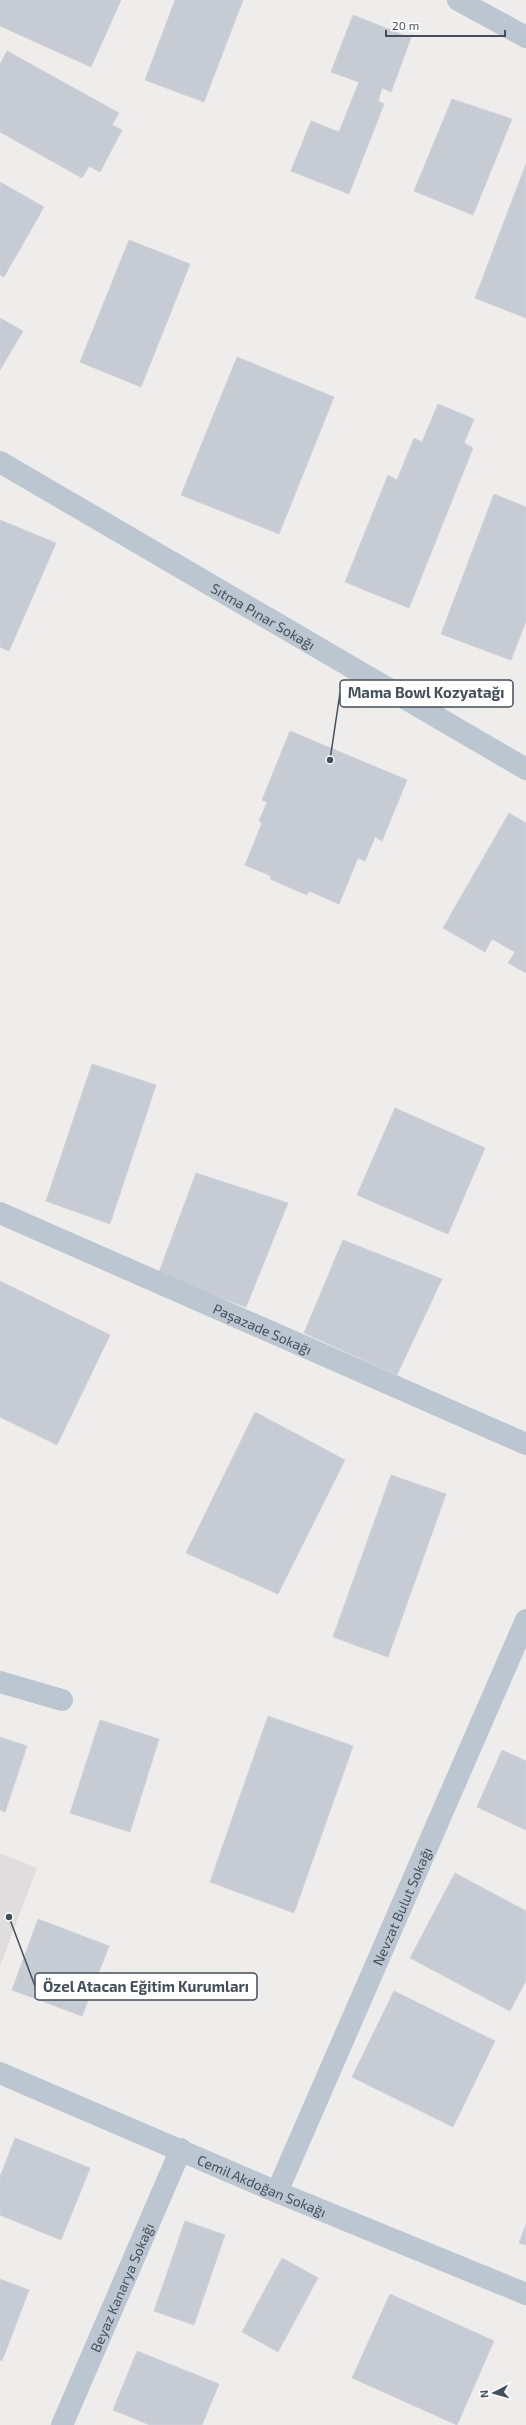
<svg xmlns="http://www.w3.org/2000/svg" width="526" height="2425" font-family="'Exo 2',sans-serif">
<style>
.education{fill:#e0ddde}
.building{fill:#c7cbd3;stroke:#d0d2d9}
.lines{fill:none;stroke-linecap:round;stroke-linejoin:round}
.minor{stroke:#bbc6d0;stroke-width:22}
.labels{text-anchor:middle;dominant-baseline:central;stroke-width:3;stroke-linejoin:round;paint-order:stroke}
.street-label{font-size:14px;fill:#434f5b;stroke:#fff}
.leader{fill:none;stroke:#434f5b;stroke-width:1.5}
.callout-dot{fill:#434f5b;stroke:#fff;stroke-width:1.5}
.callout{fill:#fff;stroke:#434f5b;stroke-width:1.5}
.callout-label{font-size:15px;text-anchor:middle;font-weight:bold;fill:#434f5b}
</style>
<rect width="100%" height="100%" fill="#efecec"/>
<path class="education" d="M0,1853L37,1868L0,1966Z"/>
<path class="building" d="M0,0H121L91,67L0,26Z
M175,0H243L204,102L145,80Z
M353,15L411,38L391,92L382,88L378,101L384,104L349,194L291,171L311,121L339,132L359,82L331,72Z
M7,51L119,113L112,125L122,130L100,172L89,166L82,178L0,132V64Z
M452,99L512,119L473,215L414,191Z
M526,164V318L475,298Z
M0,182L44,207L4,277L0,275Z
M129,240L190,264L141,387L80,362Z
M0,318L23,331L0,370Z
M237,357L334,397L279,534L181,495Z
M438,404L474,419L464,443L473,448L409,608L345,582L388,475L397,480L414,438L422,442Z
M494,494L526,507V621L511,660L441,634Z
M0,520L56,543L9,651L0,647Z
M290,731L407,780L382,841L375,837L365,861L358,858L339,904L309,891L307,895L270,879L271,876L245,865L262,823L259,821L267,802L262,800Z
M509,813L526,823V973L508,963L515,952L492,939L485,952L443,928Z
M92,1064L156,1085L110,1224L46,1201Z
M395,1108L485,1148L448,1234L357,1195Z
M196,1173L288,1203L246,1307L158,1275Z
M343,1240L442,1279L397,1375L304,1333Z
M0,1281L110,1335L57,1445L0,1417Z
M255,1412L345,1460L278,1594L186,1553Z
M391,1475L446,1494L388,1657L333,1637Z
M268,1716L353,1746L294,1913L210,1882Z
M100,1720L159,1739L130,1832L70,1813Z
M0,1737L27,1746L5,1812L0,1810Z
M502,1750L526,1761V1830L477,1807Z
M455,1873L526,1911V1980L510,2011L410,1958Z
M38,1919L109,1946L82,2016L12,1990Z
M394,1991L495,2041L453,2127L352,2077Z
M15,2138L90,2168L61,2240L0,2215V2177Z
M185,2221L225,2235L194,2325L154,2311Z
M526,2224V2245L519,2243Z
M282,2258L318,2278L278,2352L242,2332Z
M0,2279L29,2290L2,2361L0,2360Z
M390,2294L494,2341L457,2425L352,2378Z
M137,2351L219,2384L202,2425H150L113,2410Z"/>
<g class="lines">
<g class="minor">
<path d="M458,0L526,37"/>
<path id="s1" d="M0,462L526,769"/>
<path id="s2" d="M0,1213L526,1444"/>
<path d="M0,1682L62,1700"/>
<path id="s3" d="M0,2073L277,2192L526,2294"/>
<path id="s4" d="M277,2192L526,1620"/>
<path id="s5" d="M62,2425L181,2149"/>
</g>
</g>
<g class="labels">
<g class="street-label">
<text stroke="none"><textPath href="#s1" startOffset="305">Sıtma Pınar Sokağı</textPath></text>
<text stroke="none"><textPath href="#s2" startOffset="287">Paşazade Sokağı</textPath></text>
<text stroke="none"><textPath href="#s4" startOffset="312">Nevzat Bulut Sokağı</textPath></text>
<text stroke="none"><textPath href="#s3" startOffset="285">Cemil Akdoğan Sokağı</textPath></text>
<text stroke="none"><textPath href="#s5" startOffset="150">Beyaz Kanarya Sokağı</textPath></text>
</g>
</g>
<path class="leader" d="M330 760L340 693M9 1917L35 1986"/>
<g class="callout-dot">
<circle cx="330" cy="760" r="4"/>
<circle cx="9" cy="1917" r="4"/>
</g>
<g class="callout">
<rect x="340" y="680" width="173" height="27" rx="4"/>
<rect x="35" y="1973" width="222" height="27" rx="4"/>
</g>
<g class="callout-label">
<text x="426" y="698">Mama Bowl Kozyatağı</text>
<text x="146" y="1992">Özel Atacan Eğitim Kurumları</text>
</g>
<g transform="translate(494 2393) rotate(264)" stroke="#ffffff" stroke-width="3" paint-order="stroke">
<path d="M0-3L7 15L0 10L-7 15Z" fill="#434f5b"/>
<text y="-6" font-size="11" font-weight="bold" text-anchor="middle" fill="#434f5b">N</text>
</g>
<path d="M386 30v6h119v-6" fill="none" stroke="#434f5b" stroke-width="2"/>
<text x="392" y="30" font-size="12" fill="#434f5b" stroke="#ffffff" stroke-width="3" paint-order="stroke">20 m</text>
</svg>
